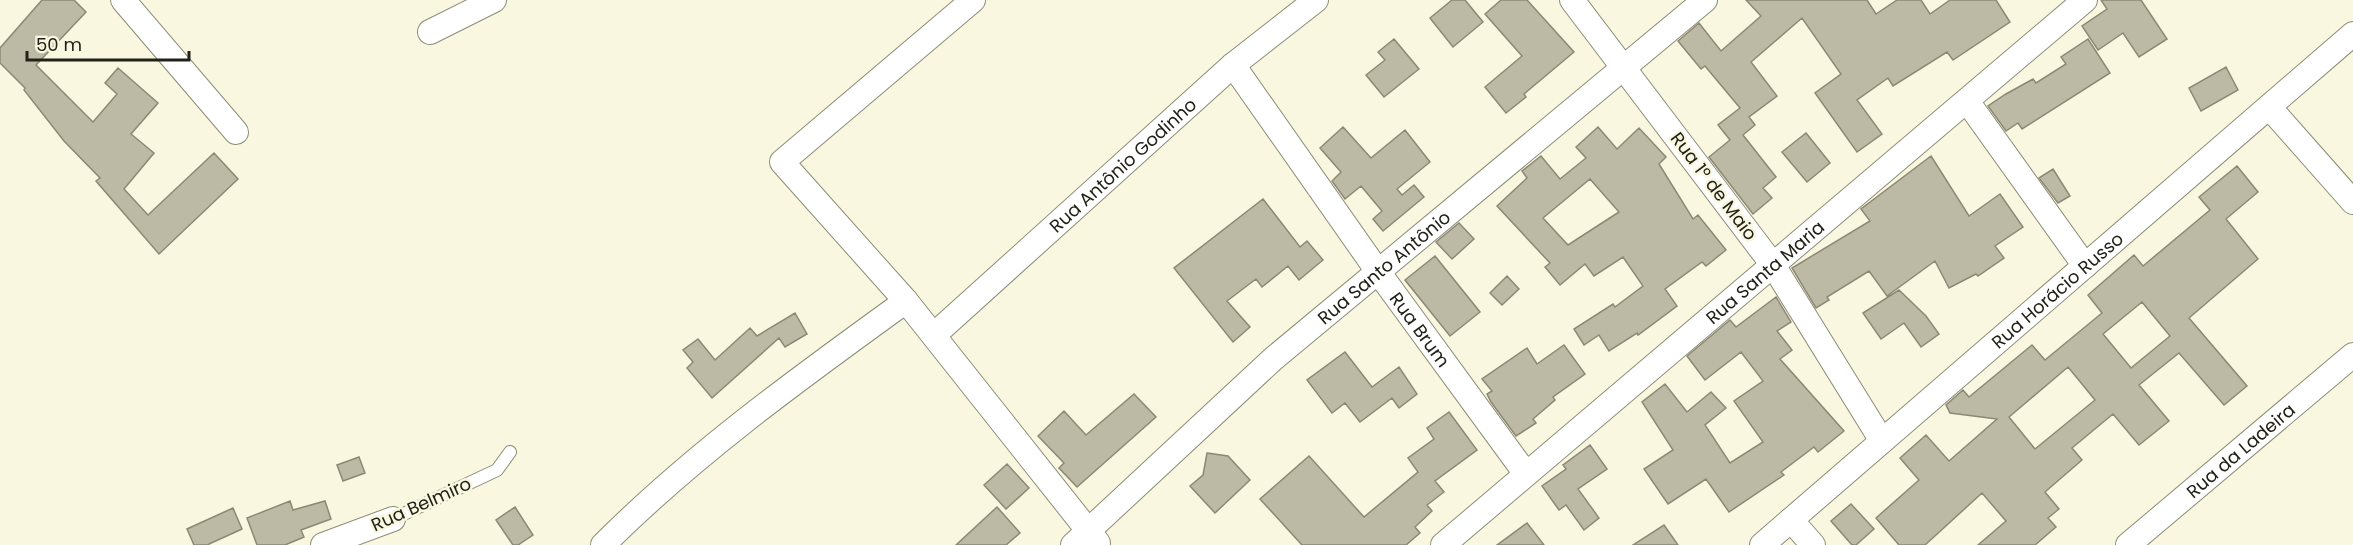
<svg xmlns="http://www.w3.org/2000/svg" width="2353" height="545" font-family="Poppins,sans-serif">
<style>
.building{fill:#bcbaa4;stroke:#8b8974;stroke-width:1.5;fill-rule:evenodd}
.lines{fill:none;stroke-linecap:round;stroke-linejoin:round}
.service-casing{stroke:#8e8c77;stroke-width:14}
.minor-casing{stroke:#8e8c77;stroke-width:26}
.service{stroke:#fff;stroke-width:12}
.minor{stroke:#fff;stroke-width:24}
.labels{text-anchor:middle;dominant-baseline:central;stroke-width:5;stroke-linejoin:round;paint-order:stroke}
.street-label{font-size:18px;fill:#222118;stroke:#f9f7e0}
</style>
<rect width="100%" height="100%" fill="#f9f7e0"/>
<path class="building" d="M42,0H74L86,12L36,65L93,122L117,94L105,83L118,68L158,103L131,134L154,153L124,189L148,215L214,153L238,179L159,254L96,181L100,178L64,141L24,90L25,88L0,63V48Z
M1452,0H1465L1483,22L1453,47L1430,18Z
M1501,0H1527L1574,52L1524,94L1526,97L1506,113L1485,87L1522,56L1485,14Z
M1746,0H1867L1876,14L1897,0H1921L1930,14L1950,0H1996L2010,22L1953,60L1947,52L1893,86L1888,78L1857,100L1882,134L1857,152L1815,93L1841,74L1802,18L1751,62L1777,96L1749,117L1755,125L1743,135L1776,177L1763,188L1772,198L1753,214L1709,157L1730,140L1718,125L1740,108L1705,66L1701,69L1678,41L1699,23L1721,51L1761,16Z
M2101,0H2141L2167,39L2139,57L2123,33L2098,50L2082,26L2107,9Z
M1394,39L1419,69L1384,97L1366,75L1385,60L1378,52Z
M2088,39L2110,73L2022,129L2018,123L2006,131L1988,106L2006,94L2033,79L2036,83L2066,64L2061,57Z
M2226,67L2238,90L2201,111L2189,88Z
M1343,127L1371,158L1405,130L1430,162L1397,189L1402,195L1414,185L1424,197L1383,231L1373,219L1382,211L1361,186L1345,199L1332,181L1341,172L1320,148Z
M1598,127L1617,149L1639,128L1666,157L1659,164L1693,219L1698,215L1726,250L1706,266L1702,262L1665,289L1677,306L1638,335L1637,333L1609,351L1599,335L1584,345L1574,329L1613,304L1615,307L1643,286L1623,257L1594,276L1585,264L1560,285L1545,267L1550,263L1497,206L1527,178L1522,171L1541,156L1560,179L1586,158L1576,147ZM1590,179L1619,212L1568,245L1543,218Z
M1806,133L1830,163L1807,182L1782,152Z
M1931,156L1969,216L2000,194L2023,227L1995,246L2004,258L1978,276L1976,274L1949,288L1935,261L1887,296L1869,271L1827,297L1829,300L1816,308L1792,268L1870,221L1861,209Z
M2237,166L2258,192L2226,219L2258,259L2189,318L2247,386L2224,405L2179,353L2139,385L2169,421L2139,445L2113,414L2072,448L2082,460L2045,492L2059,509L2048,518L2056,527L2035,545H1978L2006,521L1982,493L1925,545H1899L1876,518L1919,480L1900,458L1926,435L1949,461L1997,419L1950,413L1946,405L1963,390L1969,397L2032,345L2045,360L2102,313L2088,295L2134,255L2143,266L2210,210L2199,197ZM2142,302L2170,336L2131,368L2103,334ZM2068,367L2095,400L2035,449L2009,417Z
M2053,169L2070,196L2058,203L2039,178Z
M1263,199L1300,247L1307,241L1323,260L1299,280L1288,266L1262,287L1256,279L1227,301L1250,327L1233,342L1174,268Z
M1459,223L1474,239L1452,259L1436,242Z
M1435,256L1480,312L1450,336L1405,280Z
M1507,276L1519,289L1502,305L1490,293Z
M1899,290L1926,316L1939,334L1921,347L1904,323L1881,339L1863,313Z
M1776,297L1791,322L1777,331L1792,350L1780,359L1844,431L1818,452L1814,447L1781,472L1784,475L1729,512L1706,479L1668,504L1644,469L1673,450L1642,402L1665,384L1687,412L1711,392L1726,408L1705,425L1730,463L1763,442L1734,401L1763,381L1741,352L1705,380L1687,356L1730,320L1736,327Z
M795,313L807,334L785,347L779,338L712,398L687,368L693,362L683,350L698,339L715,360L750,328L757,336Z
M1564,345L1585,374L1553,397L1555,400L1533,419L1536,423L1516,436L1491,402L1487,394L1492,391L1482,379L1527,348L1537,364Z
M1345,352L1372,387L1399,367L1417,394L1399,408L1392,398L1360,422L1345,403L1332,413L1307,380Z
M1134,394L1156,417L1077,487L1059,468L1064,463L1038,436L1064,411L1086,435Z
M1449,412L1477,450L1435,481L1444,492L1427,505L1432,511L1415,527L1420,533L1406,545H1302L1260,499L1309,456L1364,517L1418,472L1408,458L1434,439L1427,428Z
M1590,445L1607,469L1578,489L1599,518L1584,530L1566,505L1559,510L1542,486L1566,469L1563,465Z
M1207,453L1228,456L1250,480L1215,513L1190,486L1203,475Z
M359,457L365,473L343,481L337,465Z
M1007,464L1029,488L1006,509L984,485Z
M290,501L293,510L325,501L331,519L301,530L304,537L285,545H257L247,518Z
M1851,504L1874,529L1856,545H1852L1831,521Z
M515,507L533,535L518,545H513L496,520Z
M997,507L1020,533L1006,545H956Z
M233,508L242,529L207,545H194L187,529Z
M1527,523L1544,545H1497Z
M1664,525L1678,545H1633Z"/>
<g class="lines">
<g class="service-casing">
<path id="service" d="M393,519L497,470L510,452"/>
</g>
<g class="minor-casing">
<g id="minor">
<path d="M123,0L236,132"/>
<path d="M973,0L782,162L906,301L1098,543"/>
<path d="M1572,0L1773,265L1882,441"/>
<path d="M430,32L494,0"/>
<path id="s1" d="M1233,65L1379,273L1526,474"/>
<path d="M1967,101L2085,266"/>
<path d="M2269,107L2353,202"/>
<path id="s2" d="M934,335L1233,65L1316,0"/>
<path d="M1791,520L1813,545"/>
<path d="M323,545L393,519"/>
<path d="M603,545C695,453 801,377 906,301"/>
<path id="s3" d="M1073,545L1273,359L1705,0"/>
<path id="s4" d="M1443,545L2085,0"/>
<path id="s5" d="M1762,545L2353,34"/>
<path id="s6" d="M2128,545L2353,355"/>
</g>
</g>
<use href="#service" class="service"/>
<use href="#minor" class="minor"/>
</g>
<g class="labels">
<g class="street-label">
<text stroke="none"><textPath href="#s2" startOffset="254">Rua Antônio Godinho</textPath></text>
<text transform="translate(1714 186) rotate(53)">Rua 1º de Maio</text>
<text stroke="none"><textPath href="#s3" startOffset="417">Rua Santo Antônio</textPath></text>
<text stroke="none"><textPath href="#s4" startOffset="422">Rua Santa Maria</textPath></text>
<text stroke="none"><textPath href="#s5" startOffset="390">Rua Horácio Russo</textPath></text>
<text stroke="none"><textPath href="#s1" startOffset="324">Rua Brum</textPath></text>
<text stroke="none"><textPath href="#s6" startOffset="147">Rua da Ladeira</textPath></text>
<text transform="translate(421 504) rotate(-24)">Rua Belmiro</text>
</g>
</g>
<path d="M27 51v9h162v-9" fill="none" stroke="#222118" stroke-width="3"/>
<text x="36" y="51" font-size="18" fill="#222118" stroke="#f9f7e0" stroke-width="4.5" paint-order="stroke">50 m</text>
</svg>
